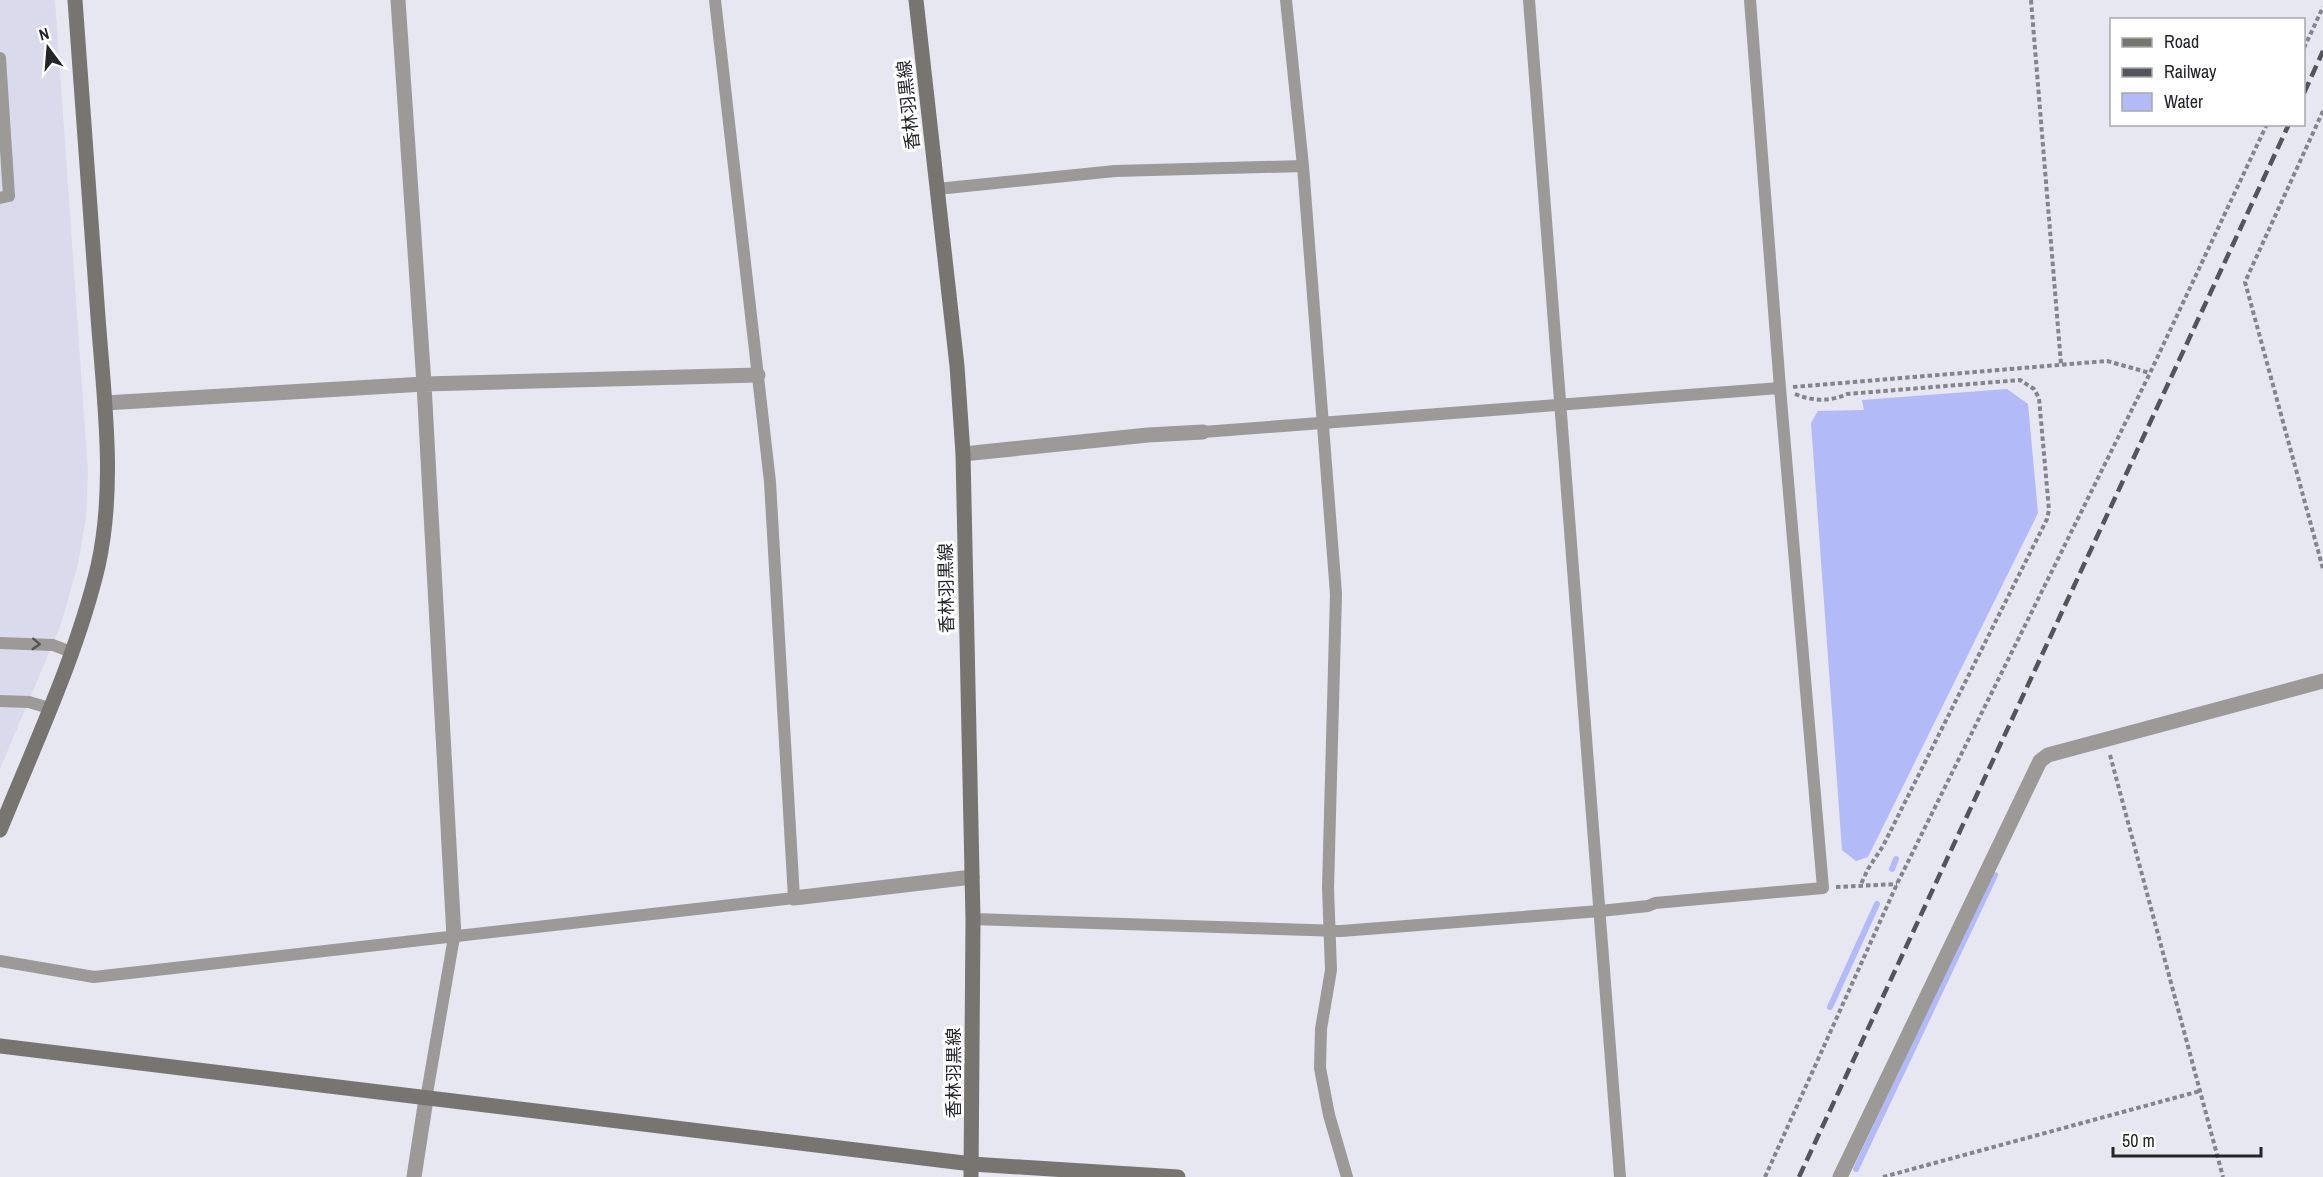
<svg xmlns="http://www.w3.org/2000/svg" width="2323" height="1177" font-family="'Archivo Narrow','Noto Sans JP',sans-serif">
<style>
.built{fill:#d9dbed}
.water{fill:#b2baf8}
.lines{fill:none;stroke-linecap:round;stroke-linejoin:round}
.stream{stroke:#b2baf8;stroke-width:6}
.path{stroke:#84858c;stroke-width:4;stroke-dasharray:4.5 3;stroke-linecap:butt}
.lane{stroke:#9b9a96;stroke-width:12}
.street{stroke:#9b9a96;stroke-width:15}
.secondary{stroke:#76756f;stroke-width:15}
.rail{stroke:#54555a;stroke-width:4.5;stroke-dasharray:12 6;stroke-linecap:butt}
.oneway{stroke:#545455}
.labels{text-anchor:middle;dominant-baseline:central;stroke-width:6;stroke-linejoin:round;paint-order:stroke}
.street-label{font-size:18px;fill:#242529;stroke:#fff}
</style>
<rect width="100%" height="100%" fill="#e6e7f1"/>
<path class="built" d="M0,0H55L88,472L86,517L78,564L61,624L0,769Z"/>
<path class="water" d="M2007,389L2028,404L2038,513L1868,857L1856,861L1842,850L1811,423L1818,411L1864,410L1862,400Z"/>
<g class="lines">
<path class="stream" d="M1892,869L1896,859
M1830,1007L1877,904
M1856,1169L1995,875"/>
<path class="path" d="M2031,0L2061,364
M2304,48L2323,7
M2323,111L2245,282L2323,569
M1793,387L2107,361L2150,373
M1795,394C1812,401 1830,402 1847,394L2020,380L2034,389L2039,398L2049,510L2047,519L1883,846L1868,869L1861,884
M2110,755L2223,1177
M1836,887L1897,884
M1765,1177L1897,884L2150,373L2267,124
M1883,1177L2200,1091"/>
<path class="lane" d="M1286,0L1303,166L1336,594L1328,888L1331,970L1321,1029L1320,1068L1329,1115L1347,1177
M1529,0L1620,1177
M0,58L9,196L0,198
M937,189L1115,171L1303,166
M1203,432L1780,388
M0,643L53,645L71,652
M0,701L29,702L49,708
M973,919L1341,931L1600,911L1648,906L1655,903L1823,888L1780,388L1750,0
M0,961L94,977L794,898L770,482L715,0
M426,1099L454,937"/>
<path class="street" d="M398,0L424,384L454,937
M105,403L424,384L758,375
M963,454L1148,435L1203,432
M794,898L972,877
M414,1177L426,1099
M1840,1177L2040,761L2048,755L2323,681"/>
<path class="secondary" d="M916,0L957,366L963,454L973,919L971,1177
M0,830C34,746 77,655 98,566C116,485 104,399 98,317C90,211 83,106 75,0
M0,1046L972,1164L1178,1177"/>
<path class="rail" d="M2304,93L2323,51
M1799,1177L2289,124"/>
</g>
<defs><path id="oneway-chevron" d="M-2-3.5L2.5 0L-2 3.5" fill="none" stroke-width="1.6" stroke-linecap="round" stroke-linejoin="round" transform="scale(1.5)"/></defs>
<use class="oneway" href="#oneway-chevron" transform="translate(36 644) rotate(3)"/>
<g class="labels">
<g class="street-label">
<text transform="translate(908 105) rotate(-96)">香林羽黒線</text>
<text transform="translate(946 588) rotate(-91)">香林羽黒線</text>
<text transform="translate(953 1073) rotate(-90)">香林羽黒線</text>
</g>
</g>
<rect x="2110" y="18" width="195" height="108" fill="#ffffff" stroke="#a7a8a9" stroke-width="1.5"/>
<rect x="2122" y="38" width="30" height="9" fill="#76756f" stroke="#a7a8a9" stroke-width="1.5"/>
<text x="2164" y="48" font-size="18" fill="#242529">Road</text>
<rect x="2122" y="68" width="30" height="9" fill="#54555a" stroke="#a7a8a9" stroke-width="1.5"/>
<text x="2164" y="78" font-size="18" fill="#242529">Railway</text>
<rect x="2122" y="93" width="30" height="18" fill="#b2baf8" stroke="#a7a8a9" stroke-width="1.5"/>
<text x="2164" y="108" font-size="18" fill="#242529">Water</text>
<g transform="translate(48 48) rotate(344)" stroke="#ffffff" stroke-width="4.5" paint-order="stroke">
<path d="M0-4.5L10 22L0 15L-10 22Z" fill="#242529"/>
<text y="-9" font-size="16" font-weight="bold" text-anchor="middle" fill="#242529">N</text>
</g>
<path d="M2113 1147v9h148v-9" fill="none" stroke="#242529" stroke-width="3"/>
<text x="2122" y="1147" font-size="18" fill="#242529" stroke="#ffffff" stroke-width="4.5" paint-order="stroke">50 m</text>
</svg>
